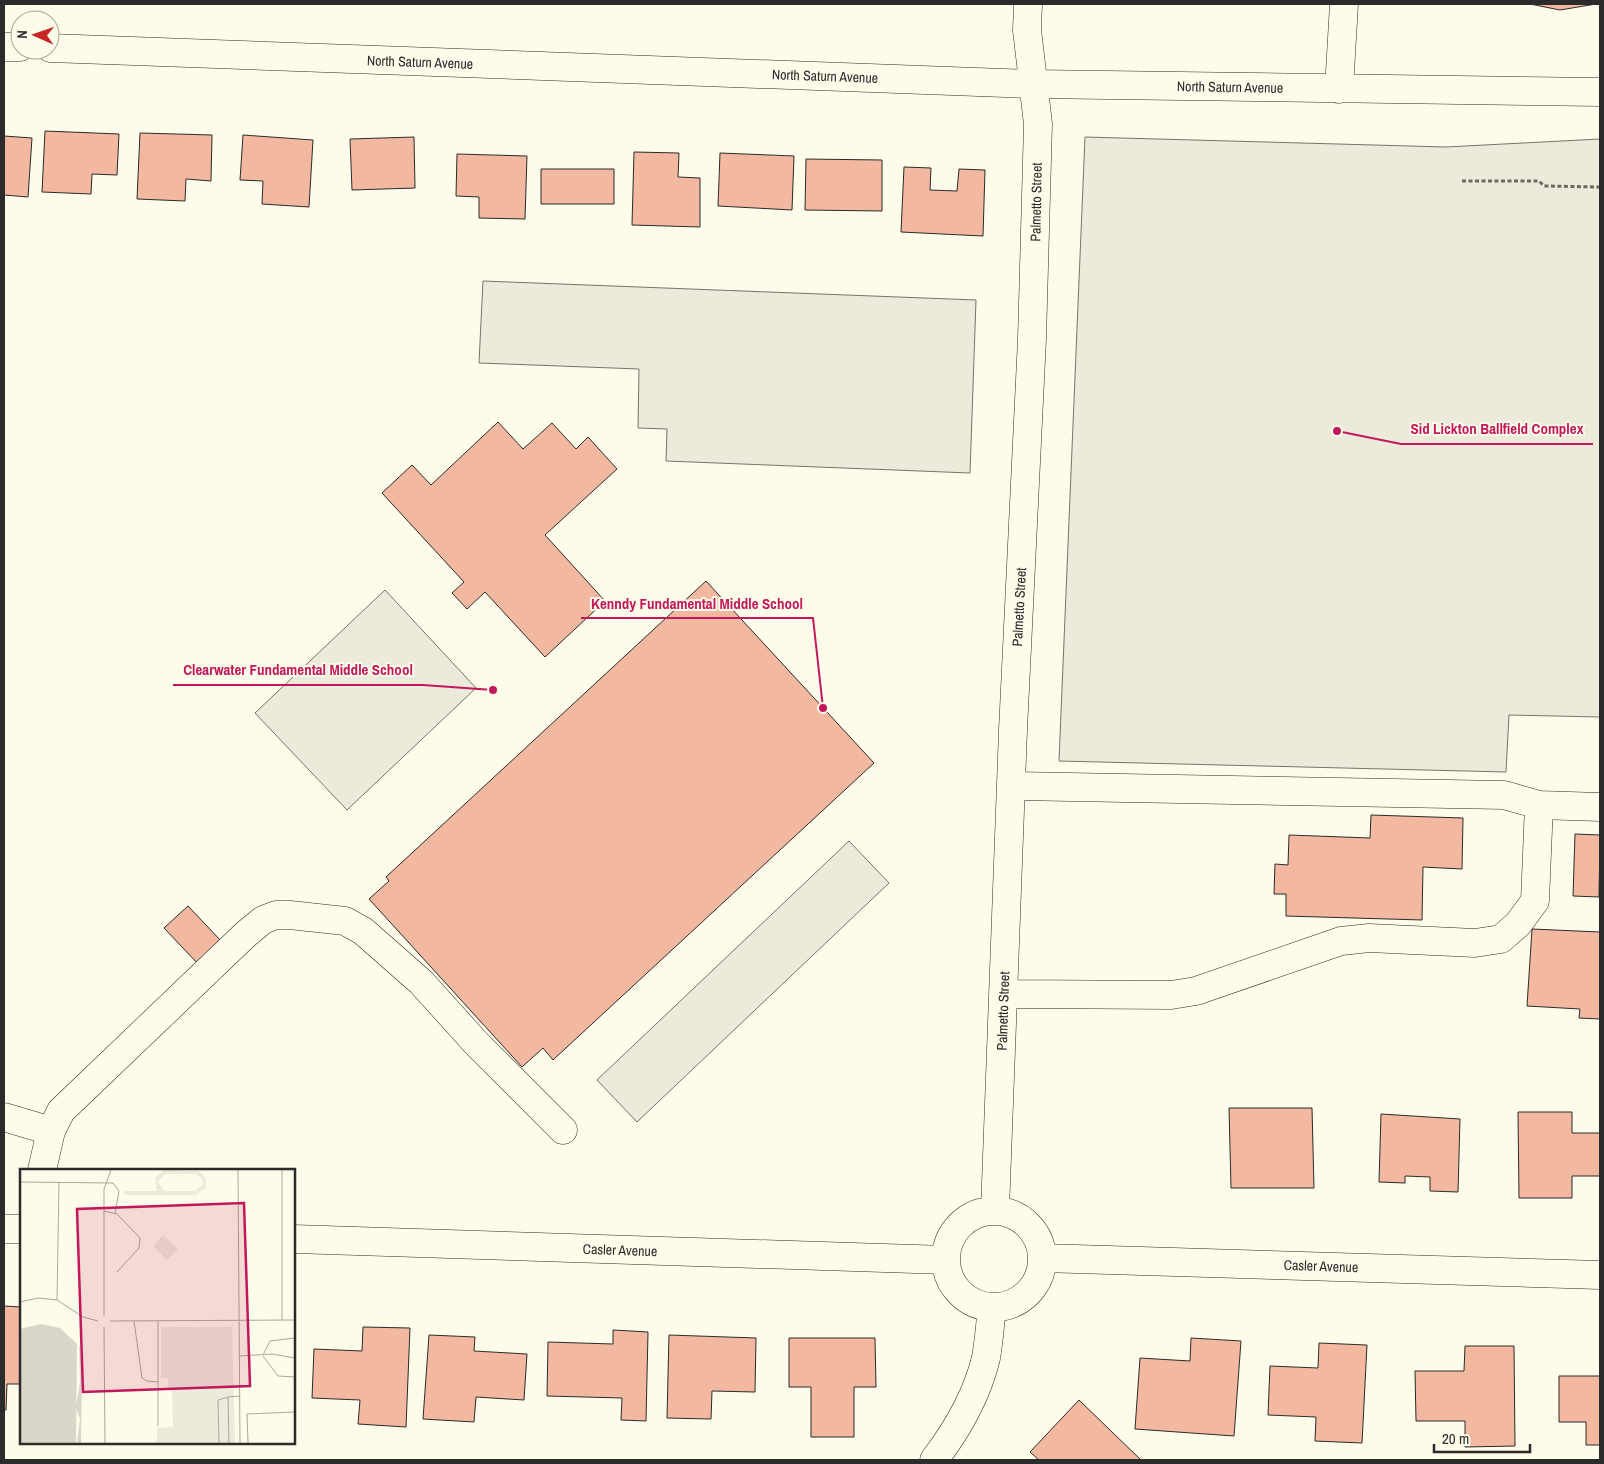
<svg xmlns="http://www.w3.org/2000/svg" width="1604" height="1464" font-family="'Archivo Narrow',sans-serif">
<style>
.green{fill:#ecebdb;stroke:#74746e}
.parking{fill:#eceadb;stroke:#74746e}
.building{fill:#f2b8a0;stroke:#2b2b2b}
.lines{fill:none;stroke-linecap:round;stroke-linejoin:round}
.minor-casing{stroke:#2b2b2b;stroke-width:29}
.path{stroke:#6a6964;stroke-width:3;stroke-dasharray:4 2.5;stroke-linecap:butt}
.minor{stroke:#fdfbea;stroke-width:28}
.labels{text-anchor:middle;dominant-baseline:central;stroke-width:4;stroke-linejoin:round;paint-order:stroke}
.street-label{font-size:14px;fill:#2b2b2b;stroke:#fdfbea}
.inset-road{fill:none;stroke:#a9a89e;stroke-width:1}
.view{fill:#c2185b;fill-opacity:0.15;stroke:#c2185b;stroke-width:2.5}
.inset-edge{fill:none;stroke:#2b2b2b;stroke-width:2.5}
.leader{fill:none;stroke:#c2185b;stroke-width:2}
.callout-dot{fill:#c2185b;stroke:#fdfbea;stroke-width:2}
.callout-label{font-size:15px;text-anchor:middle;font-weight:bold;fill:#c2185b;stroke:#fdfbea;stroke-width:4;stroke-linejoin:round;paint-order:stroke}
</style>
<rect width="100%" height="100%" fill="#fdfbea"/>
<path class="green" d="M1085,137L1446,147L1600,139V717L1509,715L1506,772L1059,761Z
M385,590L476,688L347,810L255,713Z"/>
<path class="parking" d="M483,281L976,300L970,473L666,461L667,429L638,428L639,369L479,363Z
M849,841L889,883L637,1122L597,1080Z"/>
<path class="building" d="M1530,4H1596L1560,10Z
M45,131L119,134L117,175L92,174L91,194L42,192Z
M140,133L212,135L211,181L186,179L185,201L137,199Z
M243,135L313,140L309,207L262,204L263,181L240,180Z
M4,136L32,138L28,197L4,195Z
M414,137L415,188L352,190L350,139Z
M634,152L679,153L678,177L700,178V227L632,225Z
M720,153L794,156L792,210L718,206Z
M457,154L527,156L525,219L479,218V197L456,196Z
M806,159L882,160V211L805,210Z
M904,167L931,168L930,190L957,191L959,169L985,170L983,236L901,232Z
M541,169H614V204H541Z
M498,422L523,449L552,423L576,449L588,437L617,469L545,535L605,601L545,657L485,592L467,609L452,593L464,582L382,493L412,465L431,485Z
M706,581L874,763L553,1060L543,1048L522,1067L369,899L389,881L386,877Z
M1371,815L1463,818L1462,869L1423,867L1422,920L1286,916V894H1274L1275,864L1288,865L1289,835L1370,838Z
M1575,834L1600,835L1599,897L1573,896Z
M188,906L223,943L200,966L164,928Z
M1532,929L1600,932V1019L1579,1018L1580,1009L1527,1006Z
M1229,1108H1312L1314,1188H1231Z
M1518,1112H1572V1133H1600V1176H1572V1198H1519Z
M1381,1114L1460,1119L1458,1192L1430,1191V1177L1405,1176V1183L1379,1182Z
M4,1306L21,1307V1384H7L6,1410H4Z
M363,1327L410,1328L406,1427L358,1424L360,1400L312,1398L314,1349L362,1351Z
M613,1330L648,1332L646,1421L621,1420L622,1398L547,1396L548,1342L613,1344Z
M429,1335L475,1337L474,1351L527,1354L524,1400L476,1397L474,1422L423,1419Z
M669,1335L756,1338L755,1392L712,1391L711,1419L667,1418Z
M789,1338H875L876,1387H854V1437H811V1387H789Z
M1191,1338L1241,1341L1234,1436L1135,1429L1140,1358L1190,1361Z
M1319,1343L1367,1345L1362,1443L1315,1441L1316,1417L1268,1415L1270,1366L1318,1368Z
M1465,1346H1514L1515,1446L1465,1447V1421H1416L1415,1371H1464Z
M1559,1376H1600V1445H1586V1422H1559Z
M1079,1400L1141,1460H1039L1030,1452Z"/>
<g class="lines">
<g class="minor-casing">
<path id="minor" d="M4,47H20
M50,48L1033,84L1600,92
M1339,89L1344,4
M1539,805L1600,807
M1004,994L1171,995L1196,991L1341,941L1369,938L1475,943L1501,939L1518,924L1535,901L1539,805L1504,795L1011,786
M4,1117L51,1131
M42,1170L51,1131L61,1111L246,934L263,920L276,915H290L345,921L363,931L421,982L477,1044L563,1130
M995,1210L1013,730L1032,339L1038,124L1027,30L1028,4
M946 1259a48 48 0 1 1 96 0a48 48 0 1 1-96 0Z
M4,1229H21
M294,1239L946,1260
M1043,1258L1600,1275
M934,1460C957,1430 977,1395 986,1358C989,1341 990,1324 992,1308"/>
</g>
<path class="path" d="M1462,181H1539L1544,186L1600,187"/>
<use href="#minor" class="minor"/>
</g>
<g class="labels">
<g class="street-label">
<text transform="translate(420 62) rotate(2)">North Saturn Avenue</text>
<text transform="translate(825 76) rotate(2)">North Saturn Avenue</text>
<text transform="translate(1230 87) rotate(1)">North Saturn Avenue</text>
<text transform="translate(1036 202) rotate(-89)">Palmetto Street</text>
<text transform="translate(1019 607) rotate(-87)">Palmetto Street</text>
<text transform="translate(1003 1011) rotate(-88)">Palmetto Street</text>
<text transform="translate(620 1250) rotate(2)">Casler Avenue</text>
<text transform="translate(1321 1266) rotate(2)">Casler Avenue</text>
</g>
</g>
<g transform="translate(20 1169)">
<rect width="275" height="275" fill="#fdfbea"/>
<path d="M144,1L179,2L186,9V19L175,26H104V22H137L135,9ZM145,5H176L182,9L183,16L175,22H144L138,13ZM143,66L158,80L147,91L133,77ZM141,158H212L215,274H133L137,272V259L153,258L152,220L148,219V209H141Z" fill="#ecebdb" fill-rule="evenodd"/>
<path d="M21,155L40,159L57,175L56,274H0V160ZM59,177L60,178L62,201L61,274H57L60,250L56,239L60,213Z" fill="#d8d7c9"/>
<path class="inset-road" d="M218,1L220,274M0,13L93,14L99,22L95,44M84,42L97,45L120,69L119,79L97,103M37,131L39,13M0,133L18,129L37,131L63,148L78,152M84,147V20L91,1M262,151V1M90,152L275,151M114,152L122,209L127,212L138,213V152M84,158L85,274M243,186L250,172L275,169M219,187L252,185L275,189M243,187L258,207L275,208M138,213V257M199,274L198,231L208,228M209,274L208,228L220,227M228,274L227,245L275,243"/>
<path class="view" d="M224,34L230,217L63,223L57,40Z"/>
<rect width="275" height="275" class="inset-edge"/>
</g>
<path class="leader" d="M1337 431L1401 444H1593M823 708L813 618H581M493 690L423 685H173"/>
<g class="callout-dot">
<circle cx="1337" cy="431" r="5"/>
<circle cx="823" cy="708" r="5"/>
<circle cx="493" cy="690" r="5"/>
</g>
<g class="callout-label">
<text x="1497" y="434">Sid Lickton Ballfield Complex</text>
<text x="697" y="609">Kenndy Fundamental Middle School</text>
<text x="298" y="675">Clearwater Fundamental Middle School</text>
</g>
<rect width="1604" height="1464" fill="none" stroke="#2b2b2b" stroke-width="10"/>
<g transform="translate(35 35) rotate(272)"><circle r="24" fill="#fdfbea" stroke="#a9a89e"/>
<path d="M0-4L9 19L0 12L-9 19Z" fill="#c62828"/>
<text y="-8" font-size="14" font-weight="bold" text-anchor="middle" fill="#2b2b2b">N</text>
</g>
<path d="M1434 1444v8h96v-8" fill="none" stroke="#2b2b2b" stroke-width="2.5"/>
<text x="1442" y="1444" font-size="15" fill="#2b2b2b" stroke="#fdfbea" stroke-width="4" paint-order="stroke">20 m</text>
</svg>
